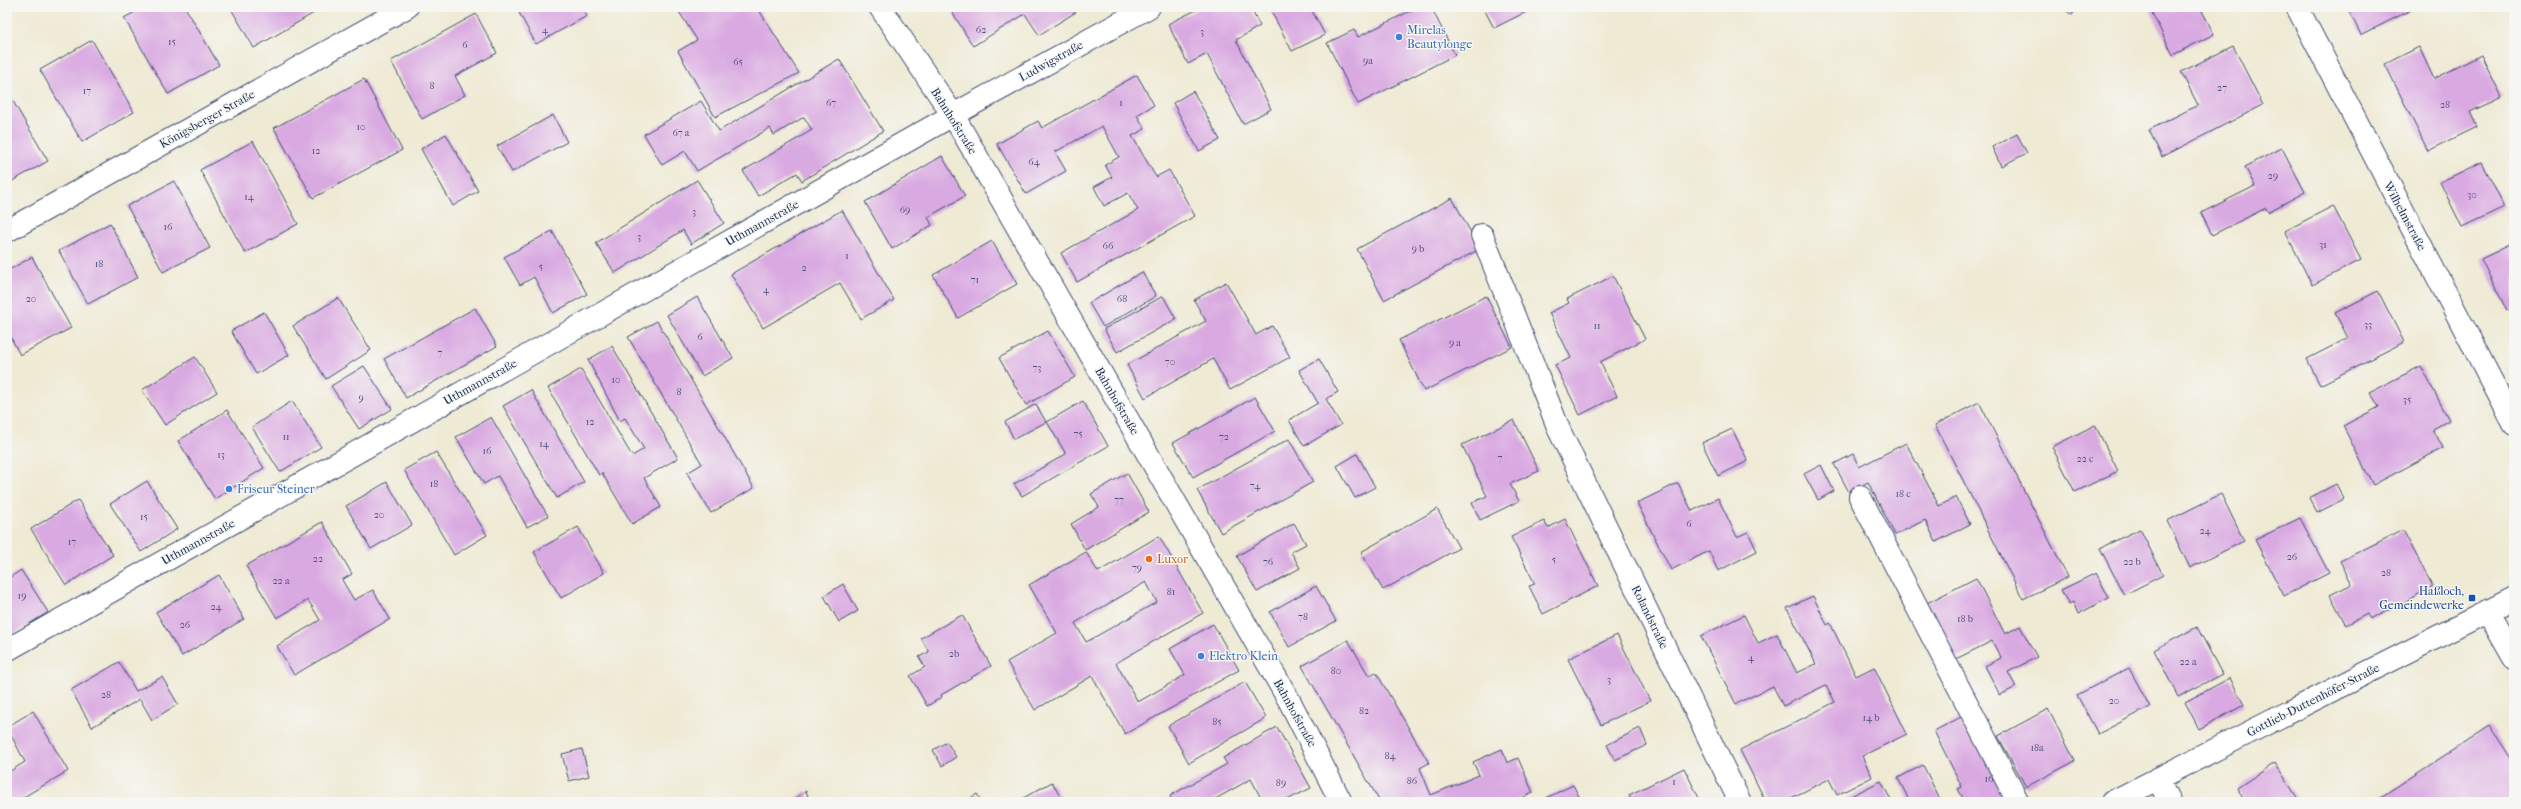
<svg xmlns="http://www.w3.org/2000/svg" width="2521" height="809" font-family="'IM FELL French Canon',serif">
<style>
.building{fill:#d9a9e1;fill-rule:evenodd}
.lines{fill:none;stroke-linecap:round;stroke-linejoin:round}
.minor-casing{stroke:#3b4b70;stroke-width:24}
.minor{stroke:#fff;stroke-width:22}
.shop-dot{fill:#3f7fe0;stroke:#f6f6f2;stroke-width:1.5}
.food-dot{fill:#e8710a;stroke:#f6f6f2;stroke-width:1.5}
.transit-dot{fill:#1a4fb4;stroke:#f6f6f2;stroke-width:1.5}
.labels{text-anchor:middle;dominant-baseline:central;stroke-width:3;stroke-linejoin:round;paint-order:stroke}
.number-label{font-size:10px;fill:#4a4e7f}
.shop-label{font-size:12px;fill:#366cbe;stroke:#f6f6f2;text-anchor:start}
.street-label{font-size:12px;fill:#1b2f5e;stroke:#f6f6f2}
.food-label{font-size:12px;fill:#c56008;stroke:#f6f6f2;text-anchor:start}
.transit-label{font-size:12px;fill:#164399;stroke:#f6f6f2;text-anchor:end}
</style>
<rect width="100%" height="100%" fill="#f6f6f2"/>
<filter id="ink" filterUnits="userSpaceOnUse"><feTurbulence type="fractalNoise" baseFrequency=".025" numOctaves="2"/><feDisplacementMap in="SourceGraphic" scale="8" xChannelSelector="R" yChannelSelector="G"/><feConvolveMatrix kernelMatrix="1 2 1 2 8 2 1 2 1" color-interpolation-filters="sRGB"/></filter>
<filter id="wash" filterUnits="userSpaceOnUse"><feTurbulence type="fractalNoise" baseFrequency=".012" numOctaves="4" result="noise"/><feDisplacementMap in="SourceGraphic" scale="16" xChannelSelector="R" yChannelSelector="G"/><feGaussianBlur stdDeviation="0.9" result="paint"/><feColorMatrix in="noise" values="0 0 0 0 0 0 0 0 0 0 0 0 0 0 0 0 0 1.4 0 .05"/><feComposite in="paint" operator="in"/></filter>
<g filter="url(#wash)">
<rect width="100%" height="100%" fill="#efead4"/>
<g id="blocks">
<path class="building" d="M144,7H185L219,65L168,94L124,18Z
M230,7H324L254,48Z
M516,7H587L583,9L587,16L536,44Z
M676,7H757L799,73L715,117L678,51L697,40Z
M949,7H1073L1076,12L1039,35L1025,14L973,46Z
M1202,7H1250L1260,26L1236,40L1271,109L1243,124L1207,54L1188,64L1168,24Z
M1269,7H1310L1325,35L1292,51Z
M1418,7H1431L1455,55L1358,104L1327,43L1354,30L1358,37Z
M1483,7H1536L1494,28Z
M2061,7H2078L2072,15Z
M2149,7H2200L2214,34L2173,55Z
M2347,7H2414L2415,8L2361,35Z
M476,14L497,53L455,76L465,95L422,119L391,61Z
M92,40L134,112L82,142L40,70Z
M2233,46L2263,105L2162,157L2149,130L2198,105L2181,72Z
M2419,47L2434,79L2481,55L2502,97L2470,112L2477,127L2428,151L2385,64Z
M839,59L883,131L802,181L797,173L758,196L743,171L812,130L804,117L774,135L770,128L697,171L685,151L662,165L644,134L701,101L719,131Z
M1137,75L1154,105L1137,115L1145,129L1132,136L1156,177L1169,170L1195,216L1077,282L1061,253L1138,210L1128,193L1104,206L1094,187L1112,177L1105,165L1119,157L1102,126L1055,152L1066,171L1026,194L997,144L1038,121L1042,128Z
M364,79L402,150L313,198L274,128Z
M7,91L48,161L7,184Z
M1193,91L1220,140L1199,151L1173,103Z
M553,115L567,142L512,172L497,146Z
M446,134L478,191L453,206L421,149Z
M2017,134L2027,153L2001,166L1992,147Z
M253,141L298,224L245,253L200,170Z
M2282,148L2305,192L2268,212L2266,208L2212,235L2201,213L2255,186L2245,167Z
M942,156L965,196L928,217L932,225L892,249L865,202Z
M2482,162L2504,207L2462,227L2440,182Z
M697,180L724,223L691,244L683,230L615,273L596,243Z
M174,181L210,248L163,272L127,206Z
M1452,198L1480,249L1384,300L1357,249Z
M2333,206L2361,260L2312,285L2285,231Z
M842,210L894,300L861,319L840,283L763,328L731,274Z
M110,223L138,277L88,304L59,251Z
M552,231L587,294L553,313L534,277L520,285L504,257Z
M992,241L1017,284L958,318L933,275Z
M2514,243V308L2507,311L2481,259Z
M32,257L71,328L20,355L7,330V271Z
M1142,272L1156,296L1103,327L1089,303Z
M1613,276L1645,339L1600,362L1617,396L1580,415L1555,365L1571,358L1549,313L1569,303L1567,299Z
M1226,282L1256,335L1272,326L1290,357L1230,390L1213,359L1145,398L1127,365L1206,321L1194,300Z
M2378,291L2404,342L2320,385L2307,359L2348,338L2335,313Z
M1163,296L1176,319L1117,352L1104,329Z
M1486,296L1512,347L1424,391L1399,340Z
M697,297L733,358L702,376L667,315Z
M338,298L371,350L326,379L293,326Z
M475,308L497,346L406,398L384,359Z
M264,312L289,355L256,374L231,331Z
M657,321L754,488L711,513L687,473L702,464L628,337Z
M1048,331L1075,377L1026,405L999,358Z
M612,346L678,458L644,478L661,507L632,524L602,473L599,475L548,388L581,369L632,456L644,449L625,418L620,421L588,360Z
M195,357L217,392L165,425L142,390Z
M1319,359L1338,392L1326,399L1341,425L1304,446L1289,420L1318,403L1299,370Z
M364,366L392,409L359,429L331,386Z
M2421,366L2449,420L2433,429L2443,448L2373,485L2343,426L2379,407L2370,392Z
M531,390L584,482L557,498L503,406Z
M1255,397L1275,431L1193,477L1173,443Z
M292,401L321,447L280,472L252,427Z
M1083,401L1108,446L1022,496L1014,484L1066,454L1047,422Z
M1979,402L2068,577L2023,599L1935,425Z
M1036,404L1046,422L1014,439L1005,422Z
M227,410L264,468L215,499L178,441Z
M491,417L548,516L527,527L498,476L484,484L456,437Z
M1514,420L1539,471L1510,484L1519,501L1480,520L1472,503L1487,496L1462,445Z
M2095,425L2118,471L2075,492L2052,447Z
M1732,429L1748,461L1718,476L1702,443Z
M1289,439L1313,482L1221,533L1197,490Z
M1906,443L1939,506L1956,497L1970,524L1936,542L1925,520L1895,535L1868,482L1849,492L1834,464L1853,454L1859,467Z
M436,452L487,535L454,555L404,470Z
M1357,454L1375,487L1355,498L1337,466Z
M1821,465L1834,491L1818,500L1804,474Z
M1127,473L1149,512L1085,550L1071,524L1099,507L1091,494Z
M147,481L177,529L141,552L110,504Z
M387,482L412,525L371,549L346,506Z
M1678,483L1692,511L1718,498L1737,537L1748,532L1757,551L1718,571L1709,551L1671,570L1637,503Z
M2336,484L2344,499L2317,513L2309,498Z
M2221,494L2244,541L2190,568L2167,521Z
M78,500L113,555L66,585L31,529Z
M1437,509L1459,548L1383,590L1361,552Z
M2300,518L2329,573L2284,596L2255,540Z
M1565,519L1598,586L1543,614L1529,586L1535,584L1511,537L1544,521L1548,528Z
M322,522L352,574L342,580L354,600L373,590L390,619L294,675L277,646L320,620L308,600L277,618L246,566Z
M1294,523L1306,544L1291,552L1300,568L1257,592L1237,556Z
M578,527L604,573L561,598L534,552Z
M2140,529L2163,575L2124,595L2100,548Z
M2403,530L2433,587L2370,619L2367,614L2346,625L2330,595L2352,584L2340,561Z
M1159,536L1203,613L1116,663L1138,702L1185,675L1170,649L1213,624L1239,670L1125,734L1092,676L1035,710L1007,662L1057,633L1029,585L1086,552L1098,572ZM1146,582L1157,602L1086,642L1075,623Z
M21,570L48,612L9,637L7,634V576L9,578Z
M2096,573L2109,598L2078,614L2073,602L2069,605L2061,590Z
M219,575L244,619L182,656L156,612Z
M1976,578L2005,634L2020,626L2037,657L2008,672L2016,687L2000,695L1985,666L2001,658L1992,641L1954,660L1925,604Z
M843,584L858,611L839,622L824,596Z
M1316,586L1336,621L1289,647L1270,612Z
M1813,596L1827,625L1830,623L1856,676L1874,667L1907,734L1862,756L1872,777L1837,795L1829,779L1783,802H1766L1740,750L1835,702L1826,685L1783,706L1773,686L1736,704L1701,636L1744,615L1758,643L1777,634L1797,673L1816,664L1787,608Z
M962,615L991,666L941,695L942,697L927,706L910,676L925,667L919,657L929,652L921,638Z
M2197,627L2222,674L2178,697L2154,650Z
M1617,635L1650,701L1601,725L1568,659Z
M1348,640L1369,676L1376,672L1429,763L1420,768L1431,795L1479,775L1473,762L1502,749L1507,763L1518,758L1533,793L1513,802H1380L1302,666Z
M119,662L136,691L162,677L178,704L152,720L140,699L92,727L71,690Z
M2129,668L2150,707L2098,734L2077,695Z
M2230,678L2244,705L2199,729L2185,702Z
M1245,682L1266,718L1189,763L1168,726Z
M2048,709L2075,761L2026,787L1998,736Z
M33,711L68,771L15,802H7V773L25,762L7,727Z
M1967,714L2011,802H1965L1958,789L1962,787L1934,731Z
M2490,726L2514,763V802H2373Z
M1277,727L1311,788L1283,802H1263L1251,779L1210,802H1173L1170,796L1227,764L1223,758Z
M1640,728L1647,745L1615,760L1607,745Z
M947,742L956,757L942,766L933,750Z
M582,749L589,776L569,781L562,754Z
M2275,763L2300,802H2245L2237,788Z
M1923,765L1941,802H1910L1898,778Z
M1684,768L1701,802H1632L1629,795Z
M1881,781L1892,802H1839Z
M1052,782L1063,802H1016Z
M1573,785L1582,802H1548L1546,798Z
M806,791L810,802H790Z
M977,794L982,802H964Z"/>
</g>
</g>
<g filter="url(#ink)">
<use href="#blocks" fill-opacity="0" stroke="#3b4b70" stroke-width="1"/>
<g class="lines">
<g class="minor-casing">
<path id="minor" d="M880,7L953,115L1290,702L1341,802
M2297,7L2514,424
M7,231L407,7
M1482,235L1560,432L1740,802
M1860,497L2018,802
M2487,611L2514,658
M7,650L953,115L1149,7
M2158,778L2169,802
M2112,802L2514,598"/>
</g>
<use href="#minor" class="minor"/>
</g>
</g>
<g class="shop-dot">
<circle cx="1399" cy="37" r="4"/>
<circle cx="229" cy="489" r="4"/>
<circle cx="1201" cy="656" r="4"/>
</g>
<circle class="food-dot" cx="1149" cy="559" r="4"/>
<rect class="transit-dot" x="2468" y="594" width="8" height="8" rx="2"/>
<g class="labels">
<g class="number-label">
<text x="545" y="30">4</text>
<text x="981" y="30">62</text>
<text x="1202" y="32">3</text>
<text x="172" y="42">15</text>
<text x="465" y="45">6</text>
<text x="1368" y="61">9a</text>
<text x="738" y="62">65</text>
<text x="432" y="86">8</text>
<text x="2222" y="88">27</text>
<text x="87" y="91">17</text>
<text x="831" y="103">67</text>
<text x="1121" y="103">1</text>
<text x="2445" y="105">28</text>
<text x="361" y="127">10</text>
<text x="681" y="133">67 a</text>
<text x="316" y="151">12</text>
<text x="1034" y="162">64</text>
<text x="2273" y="176">29</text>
<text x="2472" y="195">30</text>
<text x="249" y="197">14</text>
<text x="905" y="210">69</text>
<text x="694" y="212">3</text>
<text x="168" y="227">16</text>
<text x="639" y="237">3</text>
<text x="2323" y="245">31</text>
<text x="1108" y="246">66</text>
<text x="1418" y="249">9 b</text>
<text x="847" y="256">1</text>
<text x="99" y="264">18</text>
<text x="541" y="267">5</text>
<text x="804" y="268">2</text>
<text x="975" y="280">71</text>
<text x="766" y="290">4</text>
<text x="31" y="299">20</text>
<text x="1122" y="299">68</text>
<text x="2368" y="325">33</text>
<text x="1597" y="326">11</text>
<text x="700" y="337">6</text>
<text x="1455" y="343">9 a</text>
<text x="440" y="353">7</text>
<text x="1170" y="362">70</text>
<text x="1037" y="368">73</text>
<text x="616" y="380">10</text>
<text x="679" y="392">8</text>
<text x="361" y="398">9</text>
<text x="2407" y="400">35</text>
<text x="590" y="422">12</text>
<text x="1078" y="434">75</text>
<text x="286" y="437">11</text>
<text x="1224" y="437">72</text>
<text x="544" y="444">14</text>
<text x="487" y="451">16</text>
<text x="221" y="455">13</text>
<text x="1500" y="458">7</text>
<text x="2085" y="459">22 c</text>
<text x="434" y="484">18</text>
<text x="1255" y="486">74</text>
<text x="1903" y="494">18 c</text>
<text x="1119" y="500">77</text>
<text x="379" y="515">20</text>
<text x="144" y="517">15</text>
<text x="1689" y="524">6</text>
<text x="2205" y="531">24</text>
<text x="72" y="542">17</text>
<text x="2292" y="557">26</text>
<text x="318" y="559">22</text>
<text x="1554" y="560">5</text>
<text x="1268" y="562">76</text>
<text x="2132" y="562">22 b</text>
<text x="1137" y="568">79</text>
<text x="2386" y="573">28</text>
<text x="281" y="581">22 a</text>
<text x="1171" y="592">81</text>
<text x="22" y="596">19</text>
<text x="216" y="607">24</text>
<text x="1303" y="617">78</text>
<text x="1965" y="619">18 b</text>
<text x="185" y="625">26</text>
<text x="954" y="654">2b</text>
<text x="1751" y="658">4</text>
<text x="2188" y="662">22 a</text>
<text x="1336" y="671">80</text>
<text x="1609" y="680">3</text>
<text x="106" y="695">28</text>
<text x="2114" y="701">20</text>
<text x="1364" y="711">82</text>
<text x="1871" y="718">14 b</text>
<text x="1217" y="722">85</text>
<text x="2037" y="748">18a</text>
<text x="1390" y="756">84</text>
<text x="1989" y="779">16</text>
<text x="1412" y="781">86</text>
<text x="1674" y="782">1</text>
<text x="1281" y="783">89</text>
</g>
<g class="shop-label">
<text x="1407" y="30">Mirelas<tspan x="1407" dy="14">Beautylonge</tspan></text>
<text x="237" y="489">Friseur Steiner</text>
<text x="1209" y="656">Elektro Klein</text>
</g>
<g class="street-label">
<text transform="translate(1051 61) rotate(-29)">Ludwigstraße</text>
<text transform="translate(207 119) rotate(-29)">Königsberger Straße</text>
<text transform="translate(954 121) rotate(58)">Bahnhofstraße</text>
<text transform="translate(2405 216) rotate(62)">Wilhelmstraße</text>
<text transform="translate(762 223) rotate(-29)">Uthmannstraße</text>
<text transform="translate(480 382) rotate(-29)">Uthmannstraße</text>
<text transform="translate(1117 401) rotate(60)">Bahnhofstraße</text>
<text transform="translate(198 542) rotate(-29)">Uthmannstraße</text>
<text transform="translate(1650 617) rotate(64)">Rolandstraße</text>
<text transform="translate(2313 700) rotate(-27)">Gottlieb-Duttenhöfer-Straße</text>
<text transform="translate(1295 713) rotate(61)">Bahnhofstraße</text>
</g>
<g class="food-label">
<text x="1157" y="559">Luxor</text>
</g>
<g class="transit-label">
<text x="2464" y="591">Haßloch,<tspan x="2464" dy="14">Gemeindewerke</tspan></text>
</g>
</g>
<rect width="2521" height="809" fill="none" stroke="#f6f6f2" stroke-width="24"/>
</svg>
